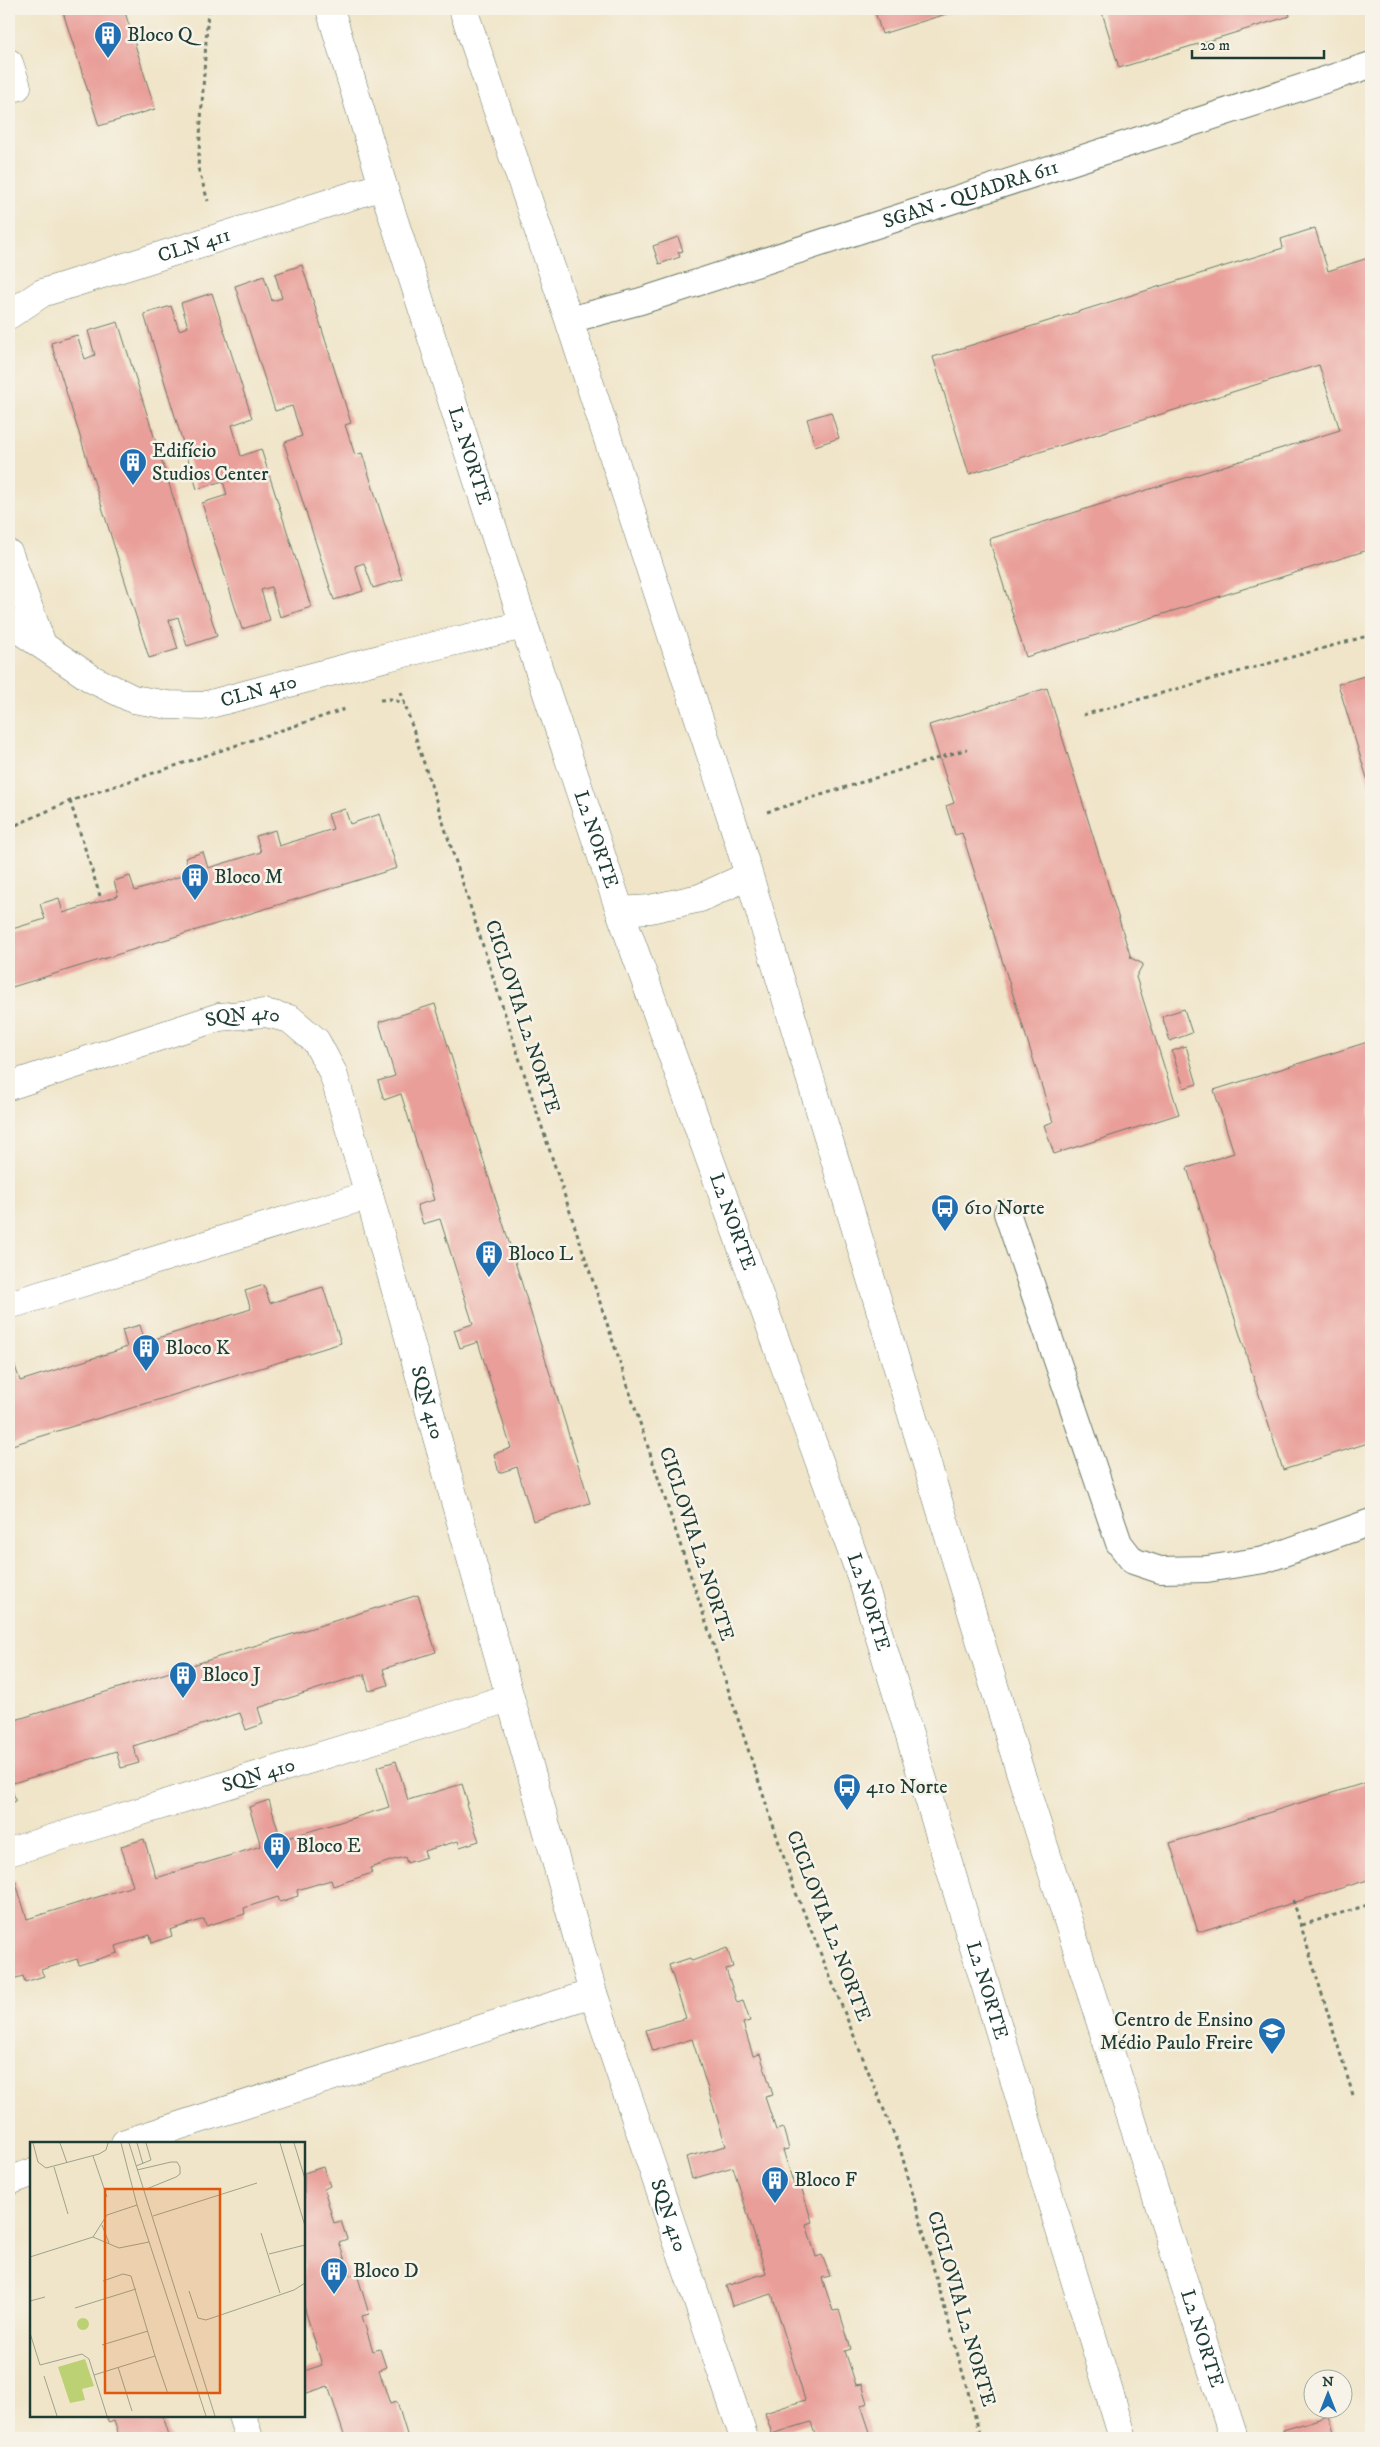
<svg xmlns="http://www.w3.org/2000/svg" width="1380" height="2447" font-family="'IM FELL DW Pica',serif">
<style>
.building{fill:#e99e99}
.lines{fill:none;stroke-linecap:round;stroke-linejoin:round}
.lane-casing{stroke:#687868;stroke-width:28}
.street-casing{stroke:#687868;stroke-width:29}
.secondary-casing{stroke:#687868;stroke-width:29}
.primary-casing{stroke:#687868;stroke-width:29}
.path{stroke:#687868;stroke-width:3;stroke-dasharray:4 4;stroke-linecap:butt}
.lane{stroke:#fff;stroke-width:26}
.street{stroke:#fff;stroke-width:28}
.secondary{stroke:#fff;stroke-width:28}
.primary{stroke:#fff;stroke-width:28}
.labels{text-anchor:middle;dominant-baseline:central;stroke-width:5;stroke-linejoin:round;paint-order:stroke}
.poi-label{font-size:20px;fill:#1f3d34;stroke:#f7f3e8;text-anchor:start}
.street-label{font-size:20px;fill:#1f3d34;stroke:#f7f3e8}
.inset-road{fill:none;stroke:#9ca28d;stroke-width:1}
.view{fill:#de580e;fill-opacity:0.15;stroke:#de580e;stroke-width:2.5}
.inset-edge{fill:none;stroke:#1f3d34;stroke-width:2.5}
</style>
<rect width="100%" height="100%" fill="#f7f3e8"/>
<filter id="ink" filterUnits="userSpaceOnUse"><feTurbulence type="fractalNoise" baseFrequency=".02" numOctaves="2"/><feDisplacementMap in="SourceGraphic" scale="10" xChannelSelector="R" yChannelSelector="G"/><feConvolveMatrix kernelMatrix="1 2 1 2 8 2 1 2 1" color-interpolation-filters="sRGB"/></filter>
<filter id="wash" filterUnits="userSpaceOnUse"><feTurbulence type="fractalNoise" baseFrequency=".0096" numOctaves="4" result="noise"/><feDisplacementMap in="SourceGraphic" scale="20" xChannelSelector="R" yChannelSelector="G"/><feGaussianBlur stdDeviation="1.12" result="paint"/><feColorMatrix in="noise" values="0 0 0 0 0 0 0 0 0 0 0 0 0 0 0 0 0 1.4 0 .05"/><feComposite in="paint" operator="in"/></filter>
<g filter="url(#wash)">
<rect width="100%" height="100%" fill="#f0e5c9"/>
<g id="blocks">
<path class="building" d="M62,9H124L155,109L99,126Z
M874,9H962L882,34Z
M1101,9H1288L1290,16L1119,68Z
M1315,228L1328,271L1371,257V549L1026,657L989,539L1340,430L1319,365L969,474L933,357L1283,248L1281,239Z
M678,237L683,251L678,252L680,257L659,264L653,246Z
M302,265L351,423L345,425L355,455L362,453L402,579L373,588L364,563L355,566L363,591L334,600L285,446V442L302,436L292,406L275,411L235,286L264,276L272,301L282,298L275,274Z
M212,293L252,418L232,425L236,439L241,456L261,449L311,607L280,617L271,587L261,590L270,620L242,629L202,503L227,495L223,481L197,489L144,314L171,306L179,330L188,327L181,303Z
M118,322L217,636L187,646L178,617L169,620L178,649L149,658L51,343L77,335L85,359L95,355L88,331Z
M831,412L839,438L815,446L807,419Z
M1371,674V791L1338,684Z
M1047,688L1131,958L1143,964L1136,977L1179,1114L1054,1154L1044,1125L1053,1122L962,833L955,835L946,806L954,803L929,725Z
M345,809L350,824L380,814L397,868L9,988V930L45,919L40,904L59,898L63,913L118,896L114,881L130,876L135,891L190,873L185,858L203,852L208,868L261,852L256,836L275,830L279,846L333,829L328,814Z
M435,1004L590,1503L533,1521L517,1467L499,1473L494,1454L511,1448L478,1342L460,1348L454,1330L473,1324L440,1219L423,1224L417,1205L434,1200L401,1094L384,1100L378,1081L395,1076L379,1022Z
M1184,1009L1192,1033L1170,1041L1162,1016Z
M1371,1041V1442L1283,1470L1187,1168L1234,1153L1214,1090Z
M1186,1046L1197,1084L1184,1088L1172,1051Z
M264,1285L270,1303L323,1287L341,1343L9,1446V1364L14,1363L20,1381L116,1351L127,1347L122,1330L140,1325L145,1342L251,1309L245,1291Z
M418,1595L436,1652L383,1669L388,1685L369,1691L364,1674L258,1708L263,1724L246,1730L240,1713L133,1746L139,1763L121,1768L116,1751L10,1784L16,1801L9,1804V1722Z
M396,1761L408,1800L462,1784L468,1803L466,1804L479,1841L460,1847L458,1841L424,1851L426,1857L407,1863L405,1857L393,1860L370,1868L372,1873L333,1886L331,1880L297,1890L298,1896L280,1902L278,1897L244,1908L245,1914L206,1926L204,1919L170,1930L172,1936L152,1943L150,1935L116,1946L118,1953L79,1965L77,1959L41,1970L44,1976L25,1982L23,1976L9,1980V1882L15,1880L27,1919L133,1886L121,1846L144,1839L156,1878L261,1846L249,1807L269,1800L281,1840L389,1807L377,1767Z
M1371,1781V1879L1198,1932L1170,1843Z
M727,1948L733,1967L726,1969L737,2003L743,2001L750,2021L743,2023L753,2056L760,2054L773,2095L765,2097L776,2130L783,2128L789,2149L783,2150L794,2185L800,2183L812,2222L806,2224L816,2257L822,2255L830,2276L822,2278L833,2311L839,2310L851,2349L845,2351L856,2385L862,2384L868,2403L861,2405L872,2438H816L811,2422L772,2434L765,2413L805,2400L772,2294L732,2306L726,2286L766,2273L733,2167L692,2179L686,2157L726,2146L692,2039L653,2051L646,2030L686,2018L669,1965L690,1958L692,1961Z
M323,2167L330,2186L324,2189L334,2223L341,2221L347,2239L339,2242L350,2276L357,2274L369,2314L362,2316L373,2351L380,2349L386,2367L379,2370L390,2404L397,2402L408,2438H345L328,2386L304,2394V2371L322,2365L304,2306V2173Z
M106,2416H163L170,2438H120L114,2421L109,2423Z
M1329,2416L1336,2438H1285L1283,2430Z"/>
</g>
</g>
<g filter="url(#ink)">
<use href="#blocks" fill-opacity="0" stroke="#687868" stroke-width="1"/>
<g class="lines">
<g class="lane-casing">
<g id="lane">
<path id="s1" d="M569,320L641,301L1371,65"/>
<path d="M1007,1213L1119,1543L1133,1561L1160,1570L1207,1569L1264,1560L1371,1522"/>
</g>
</g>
<g class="street-casing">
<g id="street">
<path d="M9,63L17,87"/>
<path id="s2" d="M9,1086L219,1017L265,1013L290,1019L316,1041L333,1073L369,1195L593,1993L125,2143"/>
<path d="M9,1305L369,1195"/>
<path id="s3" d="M9,1852L509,1698"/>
<path id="s4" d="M593,1993L744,2438"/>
<path d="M9,2181L31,2173"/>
<path d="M242,2416L249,2438"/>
</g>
</g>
<g class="secondary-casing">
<g id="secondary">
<path id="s5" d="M9,315L42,293L383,186"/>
<path d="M9,554L42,644"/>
<path id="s6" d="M9,623L92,679L133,699L168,705L203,706L387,657L524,625"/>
</g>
</g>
<g class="primary-casing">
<g id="primary">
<path id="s7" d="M330,9L383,186L524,625L620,911L863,1582L1123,2438"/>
<path id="s8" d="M463,9L569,320L733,823L1018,1765L1234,2438"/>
<path d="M620,911L650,909L700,898L748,876"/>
</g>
</g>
<path class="path" d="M208,9L198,168L208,201
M401,692L525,1076L794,1888L901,2152L981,2438
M380,700L391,699L405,704
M1083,715L1371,635
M70,801L100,896
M767,812L967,749
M9,828L70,801L345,709
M1293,1900L1353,2095
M1302,1925L1371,1904"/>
<use href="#lane" class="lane"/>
<use href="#street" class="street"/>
<use href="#secondary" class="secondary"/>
<use href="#primary" class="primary"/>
</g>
</g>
<defs>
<g id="building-pin" transform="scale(1.4375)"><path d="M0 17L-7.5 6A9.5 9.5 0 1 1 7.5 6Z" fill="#1f6fb2" stroke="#f7f3e8"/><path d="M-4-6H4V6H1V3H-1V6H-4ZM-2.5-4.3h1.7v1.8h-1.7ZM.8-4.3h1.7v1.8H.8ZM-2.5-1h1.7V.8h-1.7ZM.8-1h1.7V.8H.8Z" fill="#fff"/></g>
<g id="bus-pin" transform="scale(1.4375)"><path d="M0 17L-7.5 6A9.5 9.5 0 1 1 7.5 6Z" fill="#1f6fb2" stroke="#f7f3e8"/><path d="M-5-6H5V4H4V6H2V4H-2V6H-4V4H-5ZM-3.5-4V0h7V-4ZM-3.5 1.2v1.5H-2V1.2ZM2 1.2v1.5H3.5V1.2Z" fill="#fff"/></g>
<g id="school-pin" transform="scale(1.4375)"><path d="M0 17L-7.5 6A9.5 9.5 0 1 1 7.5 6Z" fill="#1f6fb2" stroke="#f7f3e8"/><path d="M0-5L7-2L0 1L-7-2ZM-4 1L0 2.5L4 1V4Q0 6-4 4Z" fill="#fff"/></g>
</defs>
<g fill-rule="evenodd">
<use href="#building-pin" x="108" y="35"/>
<use href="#building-pin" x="133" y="462"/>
<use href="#building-pin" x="195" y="877"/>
<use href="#bus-pin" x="945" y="1208"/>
<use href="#building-pin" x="489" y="1254"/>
<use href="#building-pin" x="146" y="1348"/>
<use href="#building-pin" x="183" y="1675"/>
<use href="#bus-pin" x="847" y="1787"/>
<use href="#building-pin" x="277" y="1846"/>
<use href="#school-pin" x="1272" y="2031"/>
<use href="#building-pin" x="775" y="2180"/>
<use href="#building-pin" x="334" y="2271"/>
</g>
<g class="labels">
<g class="poi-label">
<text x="127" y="35">Bloco Q</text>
<text x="152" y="451">Edifício<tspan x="152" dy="23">Studios Center</tspan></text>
<text x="214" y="877">Bloco M</text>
<text x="964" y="1208">610 Norte</text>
<text x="508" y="1254">Bloco L</text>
<text x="165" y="1348">Bloco K</text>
<text x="202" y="1675">Bloco J</text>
<text x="866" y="1787">410 Norte</text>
<text x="296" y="1846">Bloco E</text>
<text x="1253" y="2020" text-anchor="end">Centro de Ensino<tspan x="1253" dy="23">Médio Paulo Freire</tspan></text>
<text x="794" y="2180">Bloco F</text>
<text x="353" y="2271">Bloco D</text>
</g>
<g class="street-label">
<text stroke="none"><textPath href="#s1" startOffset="421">SGAN - QUADRA 611</textPath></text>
<text stroke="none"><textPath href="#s5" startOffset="199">CLN 411</textPath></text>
<text stroke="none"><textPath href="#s7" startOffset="468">L2 NORTE</textPath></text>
<text stroke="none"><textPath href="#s6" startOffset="274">CLN 410</textPath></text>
<text stroke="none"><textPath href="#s7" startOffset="872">L2 NORTE</textPath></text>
<text transform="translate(522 1017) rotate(72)">CICLOVIA L2 NORTE</text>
<text stroke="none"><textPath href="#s2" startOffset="245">SQN 410</textPath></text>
<text stroke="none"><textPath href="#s7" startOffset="1278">L2 NORTE</textPath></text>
<text stroke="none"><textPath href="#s2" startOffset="706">SQN 410</textPath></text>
<text transform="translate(696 1544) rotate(72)">CICLOVIA L2 NORTE</text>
<text stroke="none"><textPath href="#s7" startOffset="1682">L2 NORTE</textPath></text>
<text stroke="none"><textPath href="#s3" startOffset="261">SQN 410</textPath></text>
<text transform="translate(828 1926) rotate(69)">CICLOVIA L2 NORTE</text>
<text stroke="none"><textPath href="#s7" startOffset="2088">L2 NORTE</textPath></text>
<text stroke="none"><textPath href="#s4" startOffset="235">SQN 410</textPath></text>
<text transform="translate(961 2309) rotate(74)">CICLOVIA L2 NORTE</text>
<text stroke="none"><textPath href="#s8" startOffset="2444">L2 NORTE</textPath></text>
</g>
</g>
<g transform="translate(30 2142)">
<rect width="275" height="275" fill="#f0e5c9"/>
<path d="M47 182a6 6 0 1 1 12 0a6 6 0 1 1-12 0ZM55,217L64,244L52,247L55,258L40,261L28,225Z" fill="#bcd174"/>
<path class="inset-road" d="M3,1L8,20L16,26L69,12L76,8L78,1M30,1L37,21M91,1L107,63L176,274M99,1L185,274M107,1L113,22M250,1L275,84M264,1L275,37M63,14L77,55M106,24L121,18L116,1M24,25L38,72M107,28L141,20H147L150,25V32L146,35L114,48M123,74L227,41M72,83L79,101M231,91L250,151M63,95L89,106L119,100M239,112L275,103M0,115L63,95L77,73L107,63M73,139L93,132L101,134L125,214L64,233L77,274M159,149L168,176L176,178L264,148L275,141M0,159L15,155M45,166L106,147M0,191L10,223L52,212L59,217L64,233M72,203L118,189M125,214L138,252M88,225L102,269M14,234L27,274"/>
<path class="view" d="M75,47H190V251H75Z"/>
<rect width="275" height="275" class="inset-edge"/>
</g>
<rect width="1380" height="2447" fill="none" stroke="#f7f3e8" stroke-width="30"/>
<g transform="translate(1328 2394)"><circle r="24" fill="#f7f3e8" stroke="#a1aaa0"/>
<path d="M0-4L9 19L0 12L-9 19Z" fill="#1f6fb2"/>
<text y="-8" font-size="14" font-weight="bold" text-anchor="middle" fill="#1f3d34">N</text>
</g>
<path d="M1192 50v8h132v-8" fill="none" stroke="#1f3d34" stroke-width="2.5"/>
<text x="1200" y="50" font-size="15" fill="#1f3d34" stroke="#f7f3e8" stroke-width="4" paint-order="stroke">20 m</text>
</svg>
